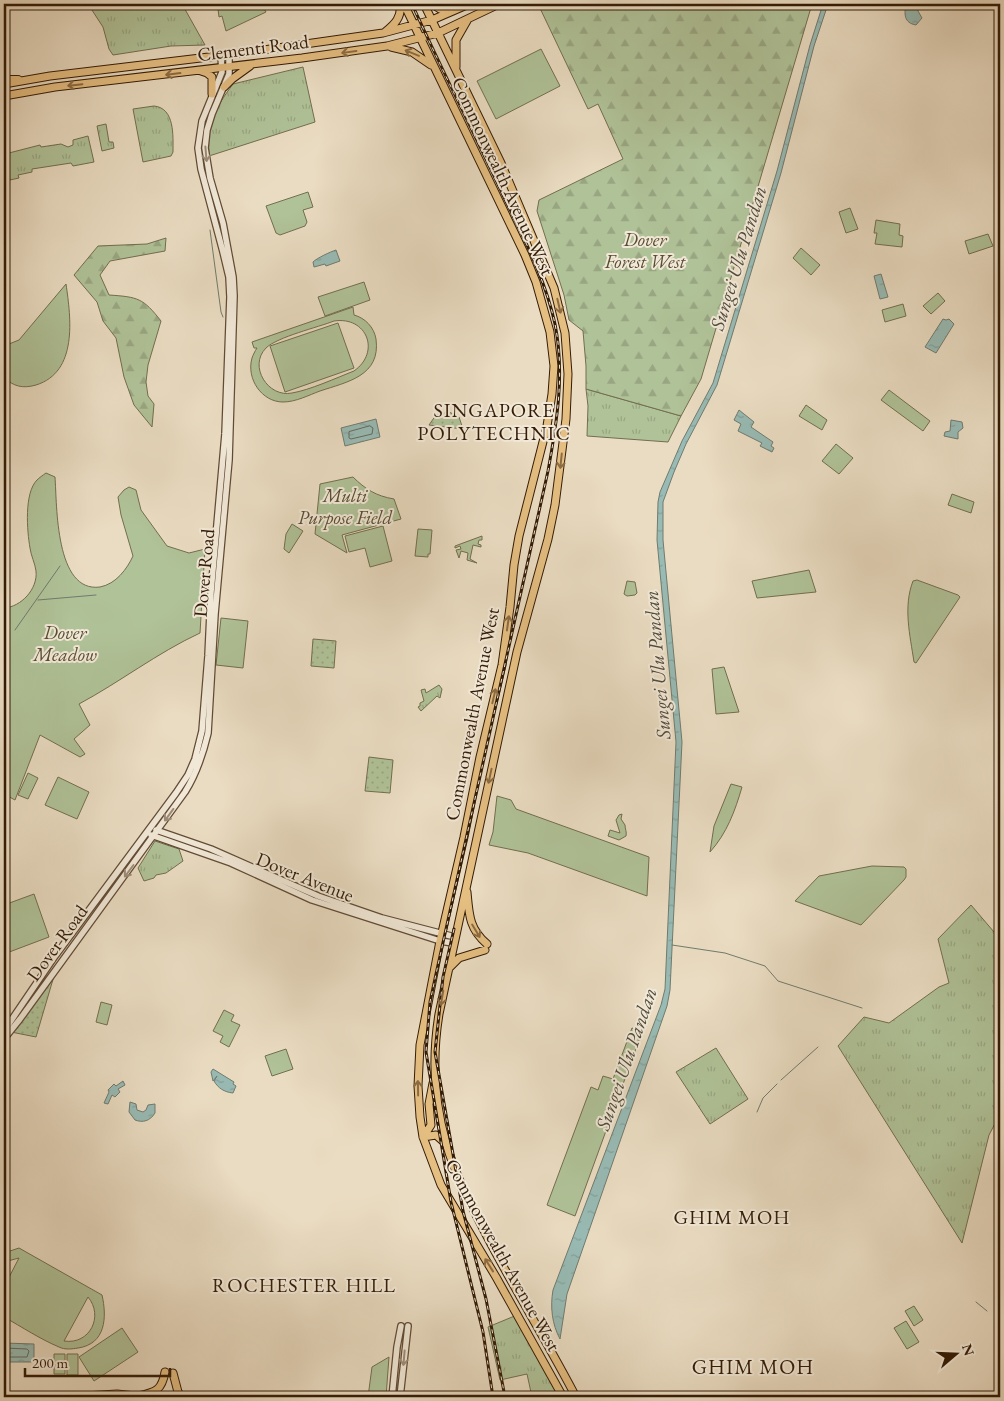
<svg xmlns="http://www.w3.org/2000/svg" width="1004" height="1401" font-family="'EB Garamond',serif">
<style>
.grass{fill:url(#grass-tufts);stroke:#726e4f}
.forest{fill:url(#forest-firs);stroke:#726e4f}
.park{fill:#b0c298;stroke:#726e4f;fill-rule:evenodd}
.garden{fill:url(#garden-dots);stroke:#726e4f}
.water{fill:url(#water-ripples);stroke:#707b6f}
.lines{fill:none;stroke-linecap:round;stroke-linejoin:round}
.shore{stroke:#666b5e;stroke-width:1}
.stream{stroke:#707b6f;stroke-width:1}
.minor-casing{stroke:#614b35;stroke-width:8}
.major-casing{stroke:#331b06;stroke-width:9}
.highway-casing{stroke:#331b06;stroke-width:10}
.minor{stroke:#f1e8d7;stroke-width:5.5}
.major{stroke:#e5be81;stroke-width:7}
.highway{stroke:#e5be81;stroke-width:8}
.rail-casing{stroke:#331b06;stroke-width:3}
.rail{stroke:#f1e8d7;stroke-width:1;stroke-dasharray:4;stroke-linecap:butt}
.oneway{stroke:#8c6c44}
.oneway2{stroke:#9c8c79}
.labels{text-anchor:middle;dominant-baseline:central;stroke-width:4;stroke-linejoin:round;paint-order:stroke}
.street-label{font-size:19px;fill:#331b06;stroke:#f1e8d7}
.park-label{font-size:19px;font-style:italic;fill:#584d32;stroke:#f1e8d7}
.water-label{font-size:20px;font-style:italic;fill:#514b3b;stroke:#f1e8d7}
.neighbourhood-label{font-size:20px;letter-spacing:1px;fill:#331b06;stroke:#f1e8d7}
.quarter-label{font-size:21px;letter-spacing:1px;fill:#331b06;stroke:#f1e8d7}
</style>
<defs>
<pattern id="grass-tufts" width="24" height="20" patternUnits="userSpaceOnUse" patternTransform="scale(1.25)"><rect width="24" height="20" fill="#b0c298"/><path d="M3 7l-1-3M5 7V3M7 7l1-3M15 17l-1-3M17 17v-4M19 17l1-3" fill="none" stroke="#98a682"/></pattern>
<pattern id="forest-firs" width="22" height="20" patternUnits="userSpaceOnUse" patternTransform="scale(1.25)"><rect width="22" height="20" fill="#b0c298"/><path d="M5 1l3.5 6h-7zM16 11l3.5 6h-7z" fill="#98a682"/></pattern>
<pattern id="garden-dots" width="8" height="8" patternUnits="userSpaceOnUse" patternTransform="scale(1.25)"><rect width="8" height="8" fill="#b0c298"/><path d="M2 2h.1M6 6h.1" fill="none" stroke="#98a682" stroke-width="1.8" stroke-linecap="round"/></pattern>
<pattern id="water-ripples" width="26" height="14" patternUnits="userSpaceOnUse" patternTransform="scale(1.25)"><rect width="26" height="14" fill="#98bbb5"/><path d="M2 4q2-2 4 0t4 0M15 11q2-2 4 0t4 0" fill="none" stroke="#83a09a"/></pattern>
</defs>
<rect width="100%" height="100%" fill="#eadcc2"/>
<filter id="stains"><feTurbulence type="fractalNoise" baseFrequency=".004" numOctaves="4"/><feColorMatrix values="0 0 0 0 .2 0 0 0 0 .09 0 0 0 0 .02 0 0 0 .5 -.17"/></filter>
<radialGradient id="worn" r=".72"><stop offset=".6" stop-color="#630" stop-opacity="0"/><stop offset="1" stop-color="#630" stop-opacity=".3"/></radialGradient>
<path class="grass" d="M88,4H182L205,45L171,46L113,55L109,49L103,27Z
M303,67L315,122L209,156C207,122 214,110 233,84Z
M154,106C175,108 173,136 173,152L171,156L143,162L133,109Z
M106,124L109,142H113L114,148L102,151L97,126Z
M88,136L94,162L73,166L71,163L32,169V172L18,175L19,178L10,180L5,154L40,145L41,147L61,144L68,147L73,145V140Z
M586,389L681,416L668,442L587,436L588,406Z
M439,685L442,689L440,698L437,696L421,711L418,707L420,706V703L424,701L421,690L425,689L426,693Z
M155,841L179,849L183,861L166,873L156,875L154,878L144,881L138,868Z
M971,905L1000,939V1114L989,1135L962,1243L838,1046L864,1017L889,1023L939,987L949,983L938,939Z
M716,1048L748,1099L710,1124L676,1072Z
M517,1315L563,1397H532L527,1374L500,1380L488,1327Z"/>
<path class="forest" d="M538,4H812L701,379L681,416L586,389V366L583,331L569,320L564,295L537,211L539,200L623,159L598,104L588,109Z
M166,238L165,251L110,261L100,275L109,295C138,297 143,298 161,321L148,365L146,382L148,396L154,404L152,427L134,405L124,377L116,338L103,321L97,302L74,275L98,246L147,244Z"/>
<path class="park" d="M214,4H261L266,12L226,31L222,16L219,17L218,9H217L215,6L209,8L208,6Z
M541,49L560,86L496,119L477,81Z
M308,192L313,207L303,210L307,222L305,226L280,235L276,233L266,206Z
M850,208L858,229L846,233L839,212Z
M876,220L900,224L899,235L903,236L902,247L875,244L877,233H874Z
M988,234L993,246L969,254L965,241Z
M801,248L820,265L811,275L793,258Z
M364,282L370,300L325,316L318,297Z
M66,284C71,318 78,372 36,385C22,389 14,386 4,378V346L19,340Z
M938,293L945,301L931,314L923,306Z
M903,304L906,316L885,322L882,310Z
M353,307L354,315C365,318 374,327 376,339C381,376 347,382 320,391C309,395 296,402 283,402C262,402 246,379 252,358C253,355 255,351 257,348H254L252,342ZM334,321C367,316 381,352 354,371C336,378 310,390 292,393C268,398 248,366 266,348C277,337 319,327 334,321Z
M338,323L354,368L285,392L270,346Z
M889,390L930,421L923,431L881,400Z
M806,405L827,420L822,430L799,416Z
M836,444L853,458L839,474L822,461Z
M46,473L55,477C57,505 55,593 100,587C116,584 127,569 133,556L121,515L118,497L124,490L129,487L136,490L141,510L167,546L189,553L205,549L200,633C157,653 120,682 79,704L90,725L74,739L85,754L80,757L40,735L15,800L4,794V608C21,607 38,589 36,571C35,563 31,556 30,548C27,531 24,493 37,480C39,478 43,475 46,473Z
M353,477C365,489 376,496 394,499L401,519L342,535L347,553L315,534L320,484Z
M952,494L974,502L971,513L948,505Z
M292,524L303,531L289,553L284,549L286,534Z
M383,526L392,561L370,567L365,548L349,552L345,536Z
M418,529L432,530L430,554H428V557L415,556Z
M482,536V540H479L478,544L481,545V547L473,545L470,559L477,563L467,560L468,553L461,551L459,558L456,550L461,549L460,546L455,548V546Z
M809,570L816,592L757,598L752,581Z
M917,580L958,595L960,597L916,663L914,662C910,635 903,607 913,581Z
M627,581L635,582L637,593L635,595L627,596L624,594Z
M221,618L248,621L243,668L216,665Z
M724,667L739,712L716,714L712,669Z
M28,773L38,778L28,799L18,795Z
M58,777L89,792L77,819L45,805Z
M731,784L742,787C735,811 727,833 710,852L714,826Z
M497,796L511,800L516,809L649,857L647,896L528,853L489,845L493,832Z
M622,814L621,819L625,825C625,829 627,832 626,836L619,840L608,836L610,830L620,833L616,820L619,815Z
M872,866L904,867L906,869V877L904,880L861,925L795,901L819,876Z
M34,894L49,937L4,954V905Z
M101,1002L112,1005L107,1025L96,1022Z
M224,1010L234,1015L231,1021L240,1025L229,1047L220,1042L223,1036L213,1031Z
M632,1028L642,1032L575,1216L547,1205L591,1087L598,1090L603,1076L613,1079Z
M286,1049L293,1069L272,1076L265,1056Z
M19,1248L102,1295C107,1317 106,1344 78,1348C72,1349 65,1350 59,1347C40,1339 22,1327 4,1317V1287L19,1258L4,1262V1253ZM88,1297C104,1316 90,1345 64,1341Z
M914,1306L923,1320L914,1326L905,1311Z
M906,1321L919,1342L907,1349L894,1328Z
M122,1328L138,1352L94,1381L79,1357Z
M54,1354H65V1374H54Z
M67,1354H78V1375H67Z
M389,1357L386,1397H368L372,1367Z"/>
<path class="garden" d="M449,412L459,417L463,429L429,425L436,415Z
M313,639L336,641L334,668L311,666Z
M369,757L393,760L390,793L365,791Z
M54,976L36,1037L11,1032Z"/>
<path class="water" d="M823,4H828L814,46L781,173L717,385L686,444L674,472L663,502V540L682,742L670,990L667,1006L567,1294L560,1339C552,1324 550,1307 553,1290L661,1005L665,989L676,742L657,540L658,502L660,492L682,441L713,383L777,171L810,45Z
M906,4H918V11L922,18L916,25C904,23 904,14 906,4Z
M336,250L340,261L326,266L325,264L314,267L313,262C317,258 330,252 336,250Z
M881,274L888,297L880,299L874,276Z
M943,319L946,320L949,319L954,324L936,353L925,347Z
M739,410L754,422L751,427L773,442L771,446L774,448L772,452L760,446L762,443L738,431L741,424L734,420Z
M376,419L380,437L345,446L341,428Z
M951,420L962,422L963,428L958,432V439L944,436L945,432L950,431Z
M213,1069L234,1082L233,1084L236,1086L233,1093C224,1092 218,1088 214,1081L217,1076L213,1081L211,1072Z
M123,1081L125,1085L118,1089L120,1092L115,1097L112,1095L108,1104L104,1103L109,1092L108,1090L114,1084L116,1086Z
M130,1102L136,1104L137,1110L143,1112L146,1110L148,1105L155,1104V1113C150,1121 143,1123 135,1120L129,1112Z
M4,1343L34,1344V1362H4Z"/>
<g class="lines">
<path class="shore" d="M370,426L373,428L372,434L351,439L349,438V432Z
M4,1348L27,1349L29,1351L27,1357H4"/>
<path class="stream" d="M210,230L221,312L223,317
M38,600L96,595
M15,630L60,566
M672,945L725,953L765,966L778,981L862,1008
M781,1080L818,1047
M757,1112L763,1098L777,1084
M976,1302L987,1311"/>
<g class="minor-casing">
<path id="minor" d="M156,830L211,849L318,896L382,918L455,937
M151,835L231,863L312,900L440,941L453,943
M4,1031L55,956L176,793L188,775L195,759L202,731L208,656L211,592L225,434L230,297L229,277L223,252L201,169L198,148L202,121L222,72L221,56
M4,1039L20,1019L185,792C197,773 203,754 208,733L215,614L229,460L234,296L233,277L223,223L210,178L205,148L207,130L212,114L229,74V55
M392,1397L397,1347L401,1326
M400,1397L408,1326"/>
</g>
<g class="major-casing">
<path id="major" d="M404,4L525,255L536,282L550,332L554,366L552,394L547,426L519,536L514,565L510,607L502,665L480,757L464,837L440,941L420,1045L418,1086L420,1117L423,1137L441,1185L496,1277L563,1397
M424,4L501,163L554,288L565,333L568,374L566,419L555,505L548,539L517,652L439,1014C432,1057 434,1101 446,1143C456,1178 474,1211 491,1244C518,1295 549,1345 576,1397
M432,4L440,9H453
M385,32C395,24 402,17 400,4
M391,47L412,52L431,65
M456,67V40L468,19
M201,71L207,73L212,77V94
M4,84L50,76L234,54L383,33L432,20L469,4
M224,87L232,79L250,66
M4,96L55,87L302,58L387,46L438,33L499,4
M467,892C469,914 469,929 487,944
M449,968L459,958L485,950
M423,1137L431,1125L429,1104L433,1083
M423,1137L436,1135L446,1144
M173,1373L178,1392L182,1397
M139,1396C156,1392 162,1390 165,1372
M69,1397L117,1394L144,1397"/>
</g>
<g class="highway-casing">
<path id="highway" d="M4,80H18"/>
</g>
<use href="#minor" class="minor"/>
<use href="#major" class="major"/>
<use href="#highway" class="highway"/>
<g class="rail-casing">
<path id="rail" d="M412,4C441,68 473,131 503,195C523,237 545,278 555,324C565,373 557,422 548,471L436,974L430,1002L426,1052L451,1202L483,1332L493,1397
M454,929L443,977L435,1052L463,1211L486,1299L505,1397"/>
</g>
<use href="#rail" class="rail"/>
</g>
<defs><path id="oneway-shaft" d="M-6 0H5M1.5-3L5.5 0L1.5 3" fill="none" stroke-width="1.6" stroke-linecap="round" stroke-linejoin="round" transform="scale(1.25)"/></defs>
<g class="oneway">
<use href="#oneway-shaft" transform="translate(349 52) rotate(172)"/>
<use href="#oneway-shaft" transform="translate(412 53) rotate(-158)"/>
<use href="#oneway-shaft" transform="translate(173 74) rotate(173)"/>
<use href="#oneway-shaft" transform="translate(75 85) rotate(174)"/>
<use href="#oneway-shaft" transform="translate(559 306) rotate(77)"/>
<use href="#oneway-shaft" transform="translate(561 461) rotate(96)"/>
<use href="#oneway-shaft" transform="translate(508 623) rotate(-82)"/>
<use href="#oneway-shaft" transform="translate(494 696) rotate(-77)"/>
<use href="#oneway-shaft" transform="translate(490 776) rotate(102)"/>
<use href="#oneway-shaft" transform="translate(476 931) rotate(59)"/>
<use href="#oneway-shaft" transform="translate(442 998) rotate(100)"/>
<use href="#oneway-shaft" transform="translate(418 1088) rotate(-91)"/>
<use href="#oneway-shaft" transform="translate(489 1265) rotate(-122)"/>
</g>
<g class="oneway2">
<use href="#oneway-shaft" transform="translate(206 154) rotate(85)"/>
<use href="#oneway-shaft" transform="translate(169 815) rotate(126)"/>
<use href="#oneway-shaft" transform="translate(129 871) rotate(127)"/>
<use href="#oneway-shaft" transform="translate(404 1358) rotate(95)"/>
</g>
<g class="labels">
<g class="street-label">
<text transform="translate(253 48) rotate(-7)">Clementi Road</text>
<text transform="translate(503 176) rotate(65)">Commonwealth Avenue West</text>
<text transform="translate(204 573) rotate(-85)">Dover Road</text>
<text transform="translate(472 714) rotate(-79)">Commonwealth Avenue West</text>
<text transform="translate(305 877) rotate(22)">Dover Avenue</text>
<text transform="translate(57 943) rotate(-54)">Dover Road</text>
<text transform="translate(503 1255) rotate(61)">Commonwealth Avenue West</text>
</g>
<g class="park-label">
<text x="645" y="239">Dover<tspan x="645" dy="22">Forest West</tspan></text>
<text x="345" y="495">Multi<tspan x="345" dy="22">Purpose Field</tspan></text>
<text x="65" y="632">Dover<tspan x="65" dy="22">Meadow</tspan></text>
</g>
<g class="water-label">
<text transform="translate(738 258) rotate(-73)">Sungei Ulu Pandan</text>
<text transform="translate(657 665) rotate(-95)">Sungei Ulu Pandan</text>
<text transform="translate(626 1059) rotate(-71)">Sungei Ulu Pandan</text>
</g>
<g class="neighbourhood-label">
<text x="494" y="410">SINGAPORE<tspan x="494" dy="23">POLYTECHNIC</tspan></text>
<text x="732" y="1217">GHIM MOH</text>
<text x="304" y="1285">ROCHESTER HILL</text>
</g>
<g class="quarter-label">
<text x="753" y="1366">GHIM MOH</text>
</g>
</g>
<rect width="1004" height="1401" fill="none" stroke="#eadcc2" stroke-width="20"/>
<rect x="5" y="5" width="994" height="1391" fill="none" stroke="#331b06" stroke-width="2.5"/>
<rect x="10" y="10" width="984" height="1381" fill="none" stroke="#331b06"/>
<g transform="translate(956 1354) rotate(71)" stroke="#f1e8d7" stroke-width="4" paint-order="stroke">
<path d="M0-4L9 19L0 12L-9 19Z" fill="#331b06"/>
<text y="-8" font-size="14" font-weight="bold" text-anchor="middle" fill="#331b06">N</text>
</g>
<path d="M25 1368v8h145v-8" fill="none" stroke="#331b06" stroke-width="2.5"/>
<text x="32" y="1368" font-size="15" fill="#331b06" stroke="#f1e8d7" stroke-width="4" paint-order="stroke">200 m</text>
<rect width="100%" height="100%" filter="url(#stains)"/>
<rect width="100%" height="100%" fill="url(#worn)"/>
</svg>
